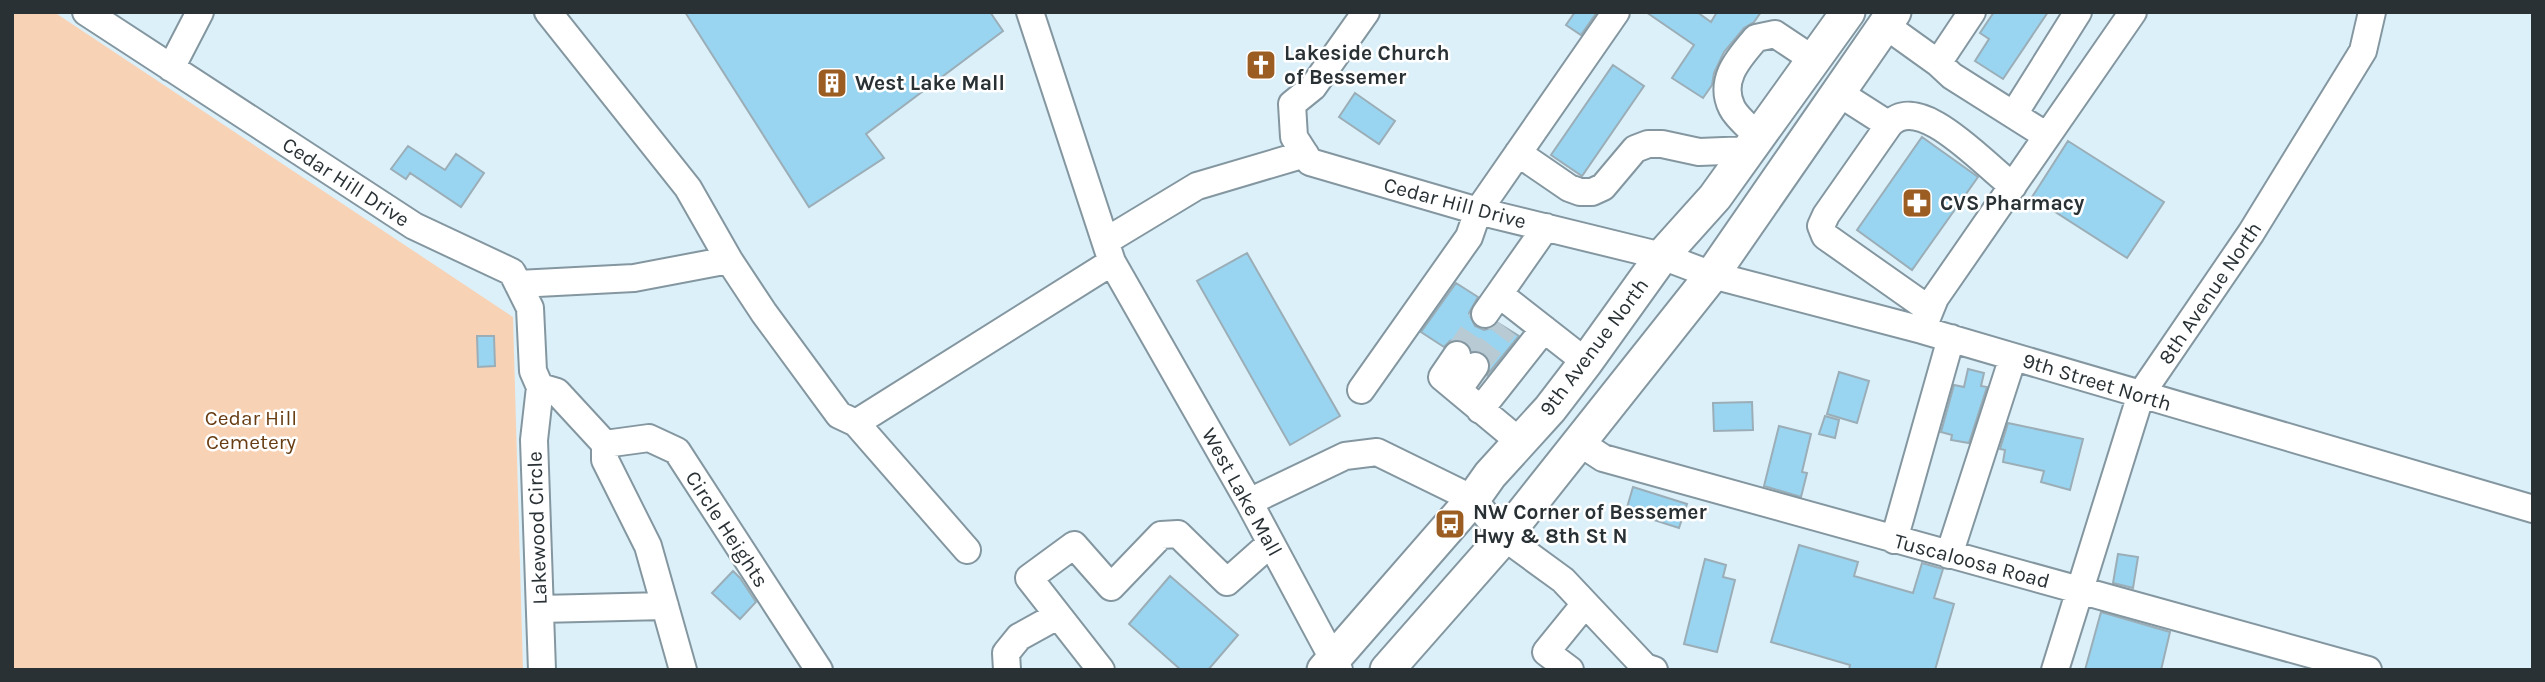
<svg xmlns="http://www.w3.org/2000/svg" width="2545" height="682" font-family="Karla,sans-serif">
<style>
.green{fill:#f8d2b5}
.building{fill:#99d5f1;stroke:#9baeb7;stroke-width:2}
.lines{fill:none;stroke-linecap:round;stroke-linejoin:round}
.minor-tunnel{stroke:#b8cad3;stroke-width:26;stroke-dasharray:26 13;stroke-linecap:butt}
.minor-casing{stroke:#8497a0;stroke-width:30}
.major-casing{stroke:#8497a0;stroke-width:37}
.minor{stroke:#fff;stroke-width:26}
.major{stroke:#fff;stroke-width:33}
.labels{text-anchor:middle;dominant-baseline:central;stroke-width:5;stroke-linejoin:round;paint-order:stroke}
.poi-label{font-size:21px;font-weight:bold;fill:#293135;stroke:#fff;text-anchor:start}
.street-label{font-size:21px;fill:#293135;stroke:#fff}
.park-label{font-size:21px;fill:#683d13;stroke:#fff}
</style>
<rect width="100%" height="100%" fill="#dcf0fa"/>
<path class="green" d="M12,12H54L513,317L523,670H12Z"/>
<path class="building" d="M685,12H990L1003,31L866,134L884,158L809,207Z
M1575,12H1597L1581,35L1566,25Z
M1646,12H1697L1711,22L1717,12H1761L1754,22L1744,28L1724,52L1714,73L1712,85L1703,98L1672,78L1694,45Z
M1994,12H2048L2003,79L1975,61L1989,39L1980,33Z
M1613,65L1644,86L1582,176L1551,155Z
M1355,93L1395,121L1379,144L1339,117Z
M1922,137L1978,177L1912,270L1857,230Z
M2068,141L2164,202L2127,258L2032,197Z
M408,146L445,170L456,154L484,173L461,207L410,173L406,179L391,169Z
M1247,253L1340,416L1290,445L1197,281Z
M1456,283L1478,297L1469,313L1475,326L1484,330L1492,328L1498,323L1519,336L1488,374L1490,360L1483,353L1472,351L1466,342L1459,339L1450,341L1444,347L1421,332Z
M477,336H494L495,366L478,367Z
M1968,369L1984,373L1981,386L1987,387L1969,443L1951,440L1952,435L1941,432L1954,385L1964,387Z
M1839,372L1869,381L1857,423L1827,414Z
M1752,402L1753,430L1714,431L1713,403Z
M1825,416L1839,420L1835,438L1819,434Z
M2008,423L2083,439L2070,490L2041,482L2044,471L2003,462L2005,450L2000,449Z
M1779,426L1811,434L1802,472L1807,473L1801,497L1764,486Z
M1633,487L1687,504L1679,528L1626,511Z
M1799,545L1858,562L1854,576L1913,593L1922,563L1943,569L1934,598L1954,604L1935,670H1849L1850,665L1771,642Z
M2118,554L2138,557L2133,588L2113,583Z
M1705,559L1726,565L1723,577L1735,580L1717,652L1684,644Z
M733,571L740,578L756,602L740,619L712,593Z
M1170,576L1238,635L1208,670H1181L1129,624Z
M2101,612L2170,632L2161,670H2085Z"/>
<g class="lines">
<path class="minor-tunnel" d="M1457,355L1485,314
M1475,366L1505,327"/>
<g class="minor-casing">
<path id="minor" d="M86,12L414,226L512,272L530,308L533,371L540,387L534,440L542,670
M548,12L688,188L729,260L764,313L839,415L856,423L967,550
M1030,12L1112,262L1249,502L1339,670
M1366,12L1313,87L1292,104L1294,137L1310,162L1478,211L1662,256L1712,275L1922,330L2533,509
M1885,25L1938,63L1952,76L2047,136
M1938,63L1972,12
M171,68L200,12
M1839,93L1889,125
M2014,114L2078,12
M1759,137C1750,128 1737,118 1732,108C1718,80 1739,58 1756,38L1775,34L1814,60
M1518,153L1569,188L1580,192H1592L1603,187L1635,149L1648,144H1662L1699,152L1749,150
M1106,241L1197,186L1305,154
M518,284L634,278L729,260
M1499,294L1586,362
M1930,310L1825,236L1821,226L1826,215L1889,125C1919,89 1988,169 2013,186
M1485,314L1546,227
M1924,325L1935,298L2133,12
M1457,355L1442,377L1520,442
M540,387L557,392L605,444V460L648,546L683,670
M1361,390L1469,237L1478,211L1616,12
M1458,390L1475,366
M1480,410L1544,329
M856,423L1112,262
M1580,443L1603,458L2368,670
M605,444L649,438L677,451L819,670
M1249,502L1345,456L1377,452L1473,499L1504,537L1563,580L1645,667L1654,670
M1894,540L1951,338
M1949,555L2013,357
M540,609L665,606
M1007,670L1006,653L1019,637L1057,616
M1101,670L1029,578L1074,545L1111,587L1161,535L1178,534L1227,582L1271,543
M1570,670L1546,652L1585,604
M2055,670L2141,394L2251,233L2363,51L2372,12"/>
</g>
<g class="major-casing">
<path id="major" d="M1324,670L1473,499L1490,475L1550,409L1586,362L1662,256L1715,197L1848,12
M1387,670L1504,537L1712,275L1894,12"/>
</g>
<use href="#minor" class="minor"/>
<use href="#major" class="major"/>
</g>
<defs>
<g id="church-square" transform="scale(1.575)"><rect x="-9" y="-9" width="18" height="18" rx="4" fill="#9b5d22" stroke="#fff"/><path d="M-1.2-6h2.4v3.5h3.3v2.4h-3.3V6h-2.4V-.1h-3.3v-2.4h3.3Z" fill="#fff"/></g>
<g id="building-square" transform="scale(1.575)"><rect x="-9" y="-9" width="18" height="18" rx="4" fill="#9b5d22" stroke="#fff"/><path d="M-4-6H4V6H1V3H-1V6H-4ZM-2.5-4.3h1.7v1.8h-1.7ZM.8-4.3h1.7v1.8H.8ZM-2.5-1h1.7V.8h-1.7ZM.8-1h1.7V.8H.8Z" fill="#fff"/></g>
<g id="pharmacy-square" transform="scale(1.575)"><rect x="-9" y="-9" width="18" height="18" rx="4" fill="#9b5d22" stroke="#fff"/><path d="M-2-6h4v4h4v4h-4v4h-4v-4h-4v-4h4Z" fill="#fff"/></g>
<g id="bus-square" transform="scale(1.575)"><rect x="-9" y="-9" width="18" height="18" rx="4" fill="#9b5d22" stroke="#fff"/><path d="M-5-6H5V4H4V6H2V4H-2V6H-4V4H-5ZM-3.5-4V0h7V-4ZM-3.5 1.2v1.5H-2V1.2ZM2 1.2v1.5H3.5V1.2Z" fill="#fff"/></g>
</defs>
<g fill-rule="evenodd">
<use href="#church-square" x="1261" y="65"/>
<use href="#building-square" x="832" y="83"/>
<use href="#pharmacy-square" x="1917" y="203"/>
<use href="#bus-square" x="1450" y="524"/>
</g>
<g class="labels">
<g class="poi-label">
<text x="1284" y="53">Lakeside Church<tspan x="1284" dy="24">of Bessemer</tspan></text>
<text x="855" y="83">West Lake Mall</text>
<text x="1940" y="203">CVS Pharmacy</text>
<text x="1473" y="512">NW Corner of Bessemer<tspan x="1473" dy="24">Hwy &amp; 8th St N</tspan></text>
</g>
<g class="street-label">
<text transform="translate(346 182) rotate(33)">Cedar Hill Drive</text>
<text transform="translate(1455 203) rotate(15)">Cedar Hill Drive</text>
<text transform="translate(2210 293) rotate(-56)">8th Avenue North</text>
<text transform="translate(1594 347) rotate(-53)">9th Avenue North</text>
<text transform="translate(2097 382) rotate(17)">9th Street North</text>
<text transform="translate(1242 492) rotate(61)">West Lake Mall</text>
<text transform="translate(537 528) rotate(-92)">Lakewood Circle</text>
<text transform="translate(727 529) rotate(57)">Circle Heights</text>
<text transform="translate(1972 561) rotate(15)">Tuscaloosa Road</text>
</g>
<g class="park-label">
<text x="251" y="418">Cedar Hill<tspan x="251" dy="24">Cemetery</tspan></text>
</g>
</g>
<rect width="2545" height="682" fill="none" stroke="#293135" stroke-width="28"/>
</svg>
